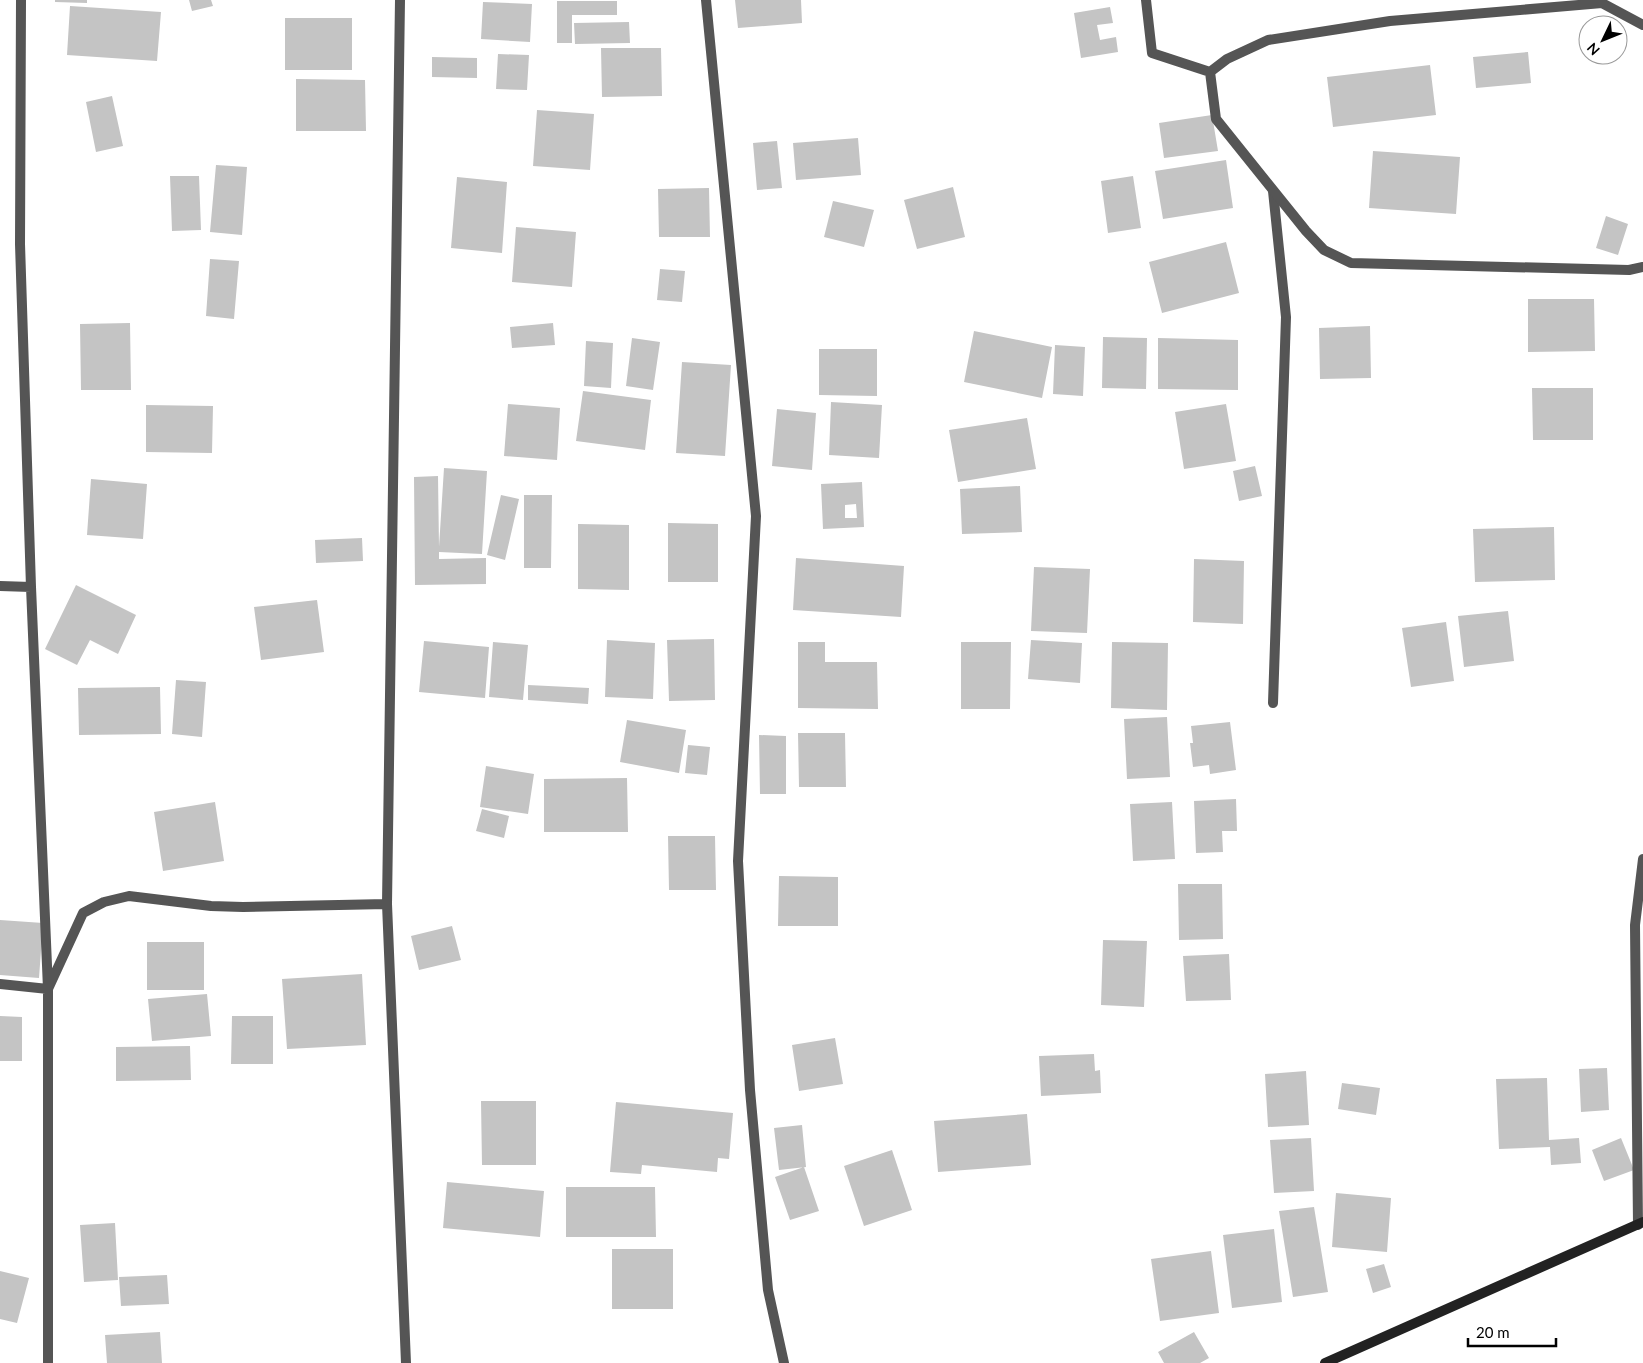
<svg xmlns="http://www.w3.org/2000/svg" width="1643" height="1363" font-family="Lato,sans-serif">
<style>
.building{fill:#c4c4c4;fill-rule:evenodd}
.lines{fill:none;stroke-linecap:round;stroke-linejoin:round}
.service{stroke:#555;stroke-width:10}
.minor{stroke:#555;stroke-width:10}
.secondary{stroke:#222;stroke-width:10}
</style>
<rect width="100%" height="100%" fill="#fff"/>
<path class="building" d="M55,0H87V3L55,2Z
M189,0H211L213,6L192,11Z
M735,0H801L802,23L738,28Z
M557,1H617V15H572V43H557Z
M483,2L532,4L530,42L481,39Z
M70,6L161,12L157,61L67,55Z
M1110,7L1113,23L1097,25L1100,40L1116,37L1118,52L1081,58L1074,13Z
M285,18H352V70H285Z
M629,22L630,43L575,44L574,23Z
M601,48H661L662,96L602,97Z
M1528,52L1531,83L1476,88L1473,57Z
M498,54L529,55L527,90L496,89Z
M432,57L477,58V78L432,77Z
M1430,65L1436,115L1333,127L1327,77Z
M296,79L365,80L366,131H296Z
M112,96L123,146L96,152L86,102Z
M537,110L594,114L590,170L533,166Z
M1212,115L1218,151L1164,158L1159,123Z
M858,138L861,175L796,180L793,143Z
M777,141L782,188L757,190L753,143Z
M1373,151L1460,157L1456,214L1369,208Z
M1226,160L1233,208L1163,219L1155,171Z
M216,165L247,167L242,235L210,232Z
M170,176H199L201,230L172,231Z
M1133,176L1141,228L1108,233L1101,181Z
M457,177L507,182L502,253L451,248Z
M953,187L965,237L917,249L904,200Z
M709,188L710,237H659L658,189Z
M833,201L874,210L864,247L824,237Z
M1606,216L1628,224L1618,255L1596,248Z
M516,227L576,232L572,287L512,282Z
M1226,242L1239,293L1162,313L1149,262Z
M210,259L239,261L234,319L206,316Z
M660,269L685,271L682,302L657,300Z
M1528,299H1594L1595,351L1528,352Z
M130,323L131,390H81L80,324Z
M553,323L555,345L512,348L510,327Z
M1370,326L1371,378L1320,379L1319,328Z
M974,331L1052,347L1042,398L964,382Z
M1103,337L1147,338L1146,389L1102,388Z
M632,338L660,342L653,390L626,386Z
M1158,338L1238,340V390L1158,389Z
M586,341L613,343L611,388L584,386Z
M1055,345L1085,347L1083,396L1053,394Z
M819,349H877V396L819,395Z
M682,362L731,365L725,456L676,453Z
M1532,388H1593V440H1533Z
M583,391L651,400L645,450L576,441Z
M831,402L882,405L879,458L829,455Z
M508,404L560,408L557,460L504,456Z
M1226,404L1236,461L1184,469L1175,412Z
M146,405L213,406L212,453L146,452Z
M777,409L816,413L812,470L772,466Z
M1027,418L1036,469L958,482L949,430Z
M1255,466L1262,496L1239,501L1233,471Z
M444,468L487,471L482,554L439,552V559L486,558V584L415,585L414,477L438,476L439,547Z
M91,479L147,484L143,539L87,535Z
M862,482L864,527L823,529L821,484ZM856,504L857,518H845V505Z
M1020,486L1022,532L962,534L960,489Z
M501,495L519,499L505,560L487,555Z
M524,495H552L551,568H524Z
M668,523L718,524V582H668Z
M578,524L629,525V590L578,589Z
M1554,527L1555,580L1475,582L1473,529Z
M362,538L363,561L316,563L315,540Z
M796,558L904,566L901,617L793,610Z
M1194,559L1244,561L1243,624L1193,622Z
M1034,567L1090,569L1087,633L1031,631Z
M76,585L136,615L118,654L90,640L77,665L45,649Z
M317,600L324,652L261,660L254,607Z
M1508,611L1514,661L1464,667L1458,616Z
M1446,622L1454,681L1411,687L1402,628Z
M714,639L715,700L669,701L667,640Z
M607,640L655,643L653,699L605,697Z
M1031,640L1082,643L1080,683L1028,679Z
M424,641L489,647L485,698L419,692Z
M493,642L528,645L523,700L489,697Z
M798,642H825V662H877L878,709L798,708Z
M961,642H1011L1010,709H961Z
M1112,642L1168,643L1167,710L1111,708Z
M176,680L206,682L202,737L172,734Z
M528,685L589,688L588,704L528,700Z
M160,687L161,734L79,735L78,688Z
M1167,717L1170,777L1127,779L1124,719Z
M627,720L686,730L679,773L620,762Z
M1230,722L1236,770L1210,774L1209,765L1193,767L1190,743H1193L1191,726Z
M798,733H845L846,787H799Z
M759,735L786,736V794H760Z
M688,745L710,747L707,775L685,773Z
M486,766L534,774L528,814L480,807Z
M627,778L628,832H544V779Z
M1236,799L1237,831H1222L1223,852L1196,853L1194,801Z
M215,802L224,861L163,871L154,812Z
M1172,802L1175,859L1133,861L1130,804Z
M482,809L509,816L504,838L476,831Z
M668,836H715L716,890H669Z
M779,876L838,877V926H778Z
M1178,884H1222L1223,939L1179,940Z
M0,920L43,923L39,978L0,975Z
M452,926L461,960L419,970L411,936Z
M1103,940L1147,941L1144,1007L1101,1005Z
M147,942H204V990H147Z
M1229,954L1231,1000L1186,1001L1183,956Z
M362,974L366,1045L287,1049L282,979Z
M207,994L211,1036L152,1041L148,999Z
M0,1016L22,1017V1061H0Z
M232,1016H273V1064H231Z
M835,1038L843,1084L799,1091L792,1045Z
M190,1046L191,1080L116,1081V1047Z
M1094,1054L1095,1071L1100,1070L1101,1093L1041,1096L1039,1056Z
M1607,1068L1609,1110L1581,1112L1579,1069Z
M1306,1071L1309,1125L1268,1127L1265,1074Z
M1547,1078L1549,1140L1579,1138L1581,1163L1551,1165L1550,1147L1499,1149L1496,1079Z
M1342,1083L1380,1088L1376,1115L1338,1109Z
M481,1101H536V1165H482Z
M616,1102L733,1113L729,1159L718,1158L717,1172L642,1165L641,1174L610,1172Z
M1027,1114L1031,1165L938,1172L934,1121Z
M802,1125L806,1167L779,1170L774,1128Z
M1311,1138L1314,1191L1274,1193L1270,1140Z
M1621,1138L1634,1170L1604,1181L1592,1150Z
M892,1150L912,1210L864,1226L844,1166Z
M804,1167L819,1211L790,1220L775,1177Z
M447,1182L544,1191L540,1237L443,1228Z
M566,1187H655L656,1237H566Z
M1336,1193L1391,1198L1387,1252L1332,1247Z
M1314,1207L1328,1292L1293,1297L1279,1211Z
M115,1223L118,1280L84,1282L80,1225Z
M1274,1229L1282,1302L1232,1308L1223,1235Z
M612,1249H673V1309H612Z
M1211,1251L1219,1313L1160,1321L1151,1259Z
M1384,1264L1391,1287L1373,1293L1366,1269Z
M0,1271L29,1278L17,1323L0,1319Z
M167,1275L169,1304L121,1306L119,1277Z
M160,1332L162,1363H107L105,1335Z
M1194,1332L1209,1358L1200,1363H1164L1158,1352Z"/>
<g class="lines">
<path class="service" d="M1273,703L1286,317L1273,191"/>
<path class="minor" d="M21,0L20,244L31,587L48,989V1363
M400,0L387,904L406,1363
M706,0L756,516L738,861L750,1090L768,1290L784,1363
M1146,0L1152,53L1210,72L1216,119L1306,231L1324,250L1351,263L1629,270L1643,267
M1210,72L1227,59L1268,40L1390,21L1602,3L1643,25
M0,586L31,587
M0,984L48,989L83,913L104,902L129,896L211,906L243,907L387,904
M1638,1225L1635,925L1643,859"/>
<path class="secondary" d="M1325,1363L1643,1222"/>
</g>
<g transform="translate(1603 40) rotate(227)"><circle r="24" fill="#ffffff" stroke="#999999"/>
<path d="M0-4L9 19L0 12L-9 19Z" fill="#000000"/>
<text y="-8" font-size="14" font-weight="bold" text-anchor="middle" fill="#000000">N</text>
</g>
<path d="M1468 1338v8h88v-8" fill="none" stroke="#000000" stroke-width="2.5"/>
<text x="1476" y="1338" font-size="15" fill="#000000" stroke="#ffffff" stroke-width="4" paint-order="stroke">20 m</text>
</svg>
